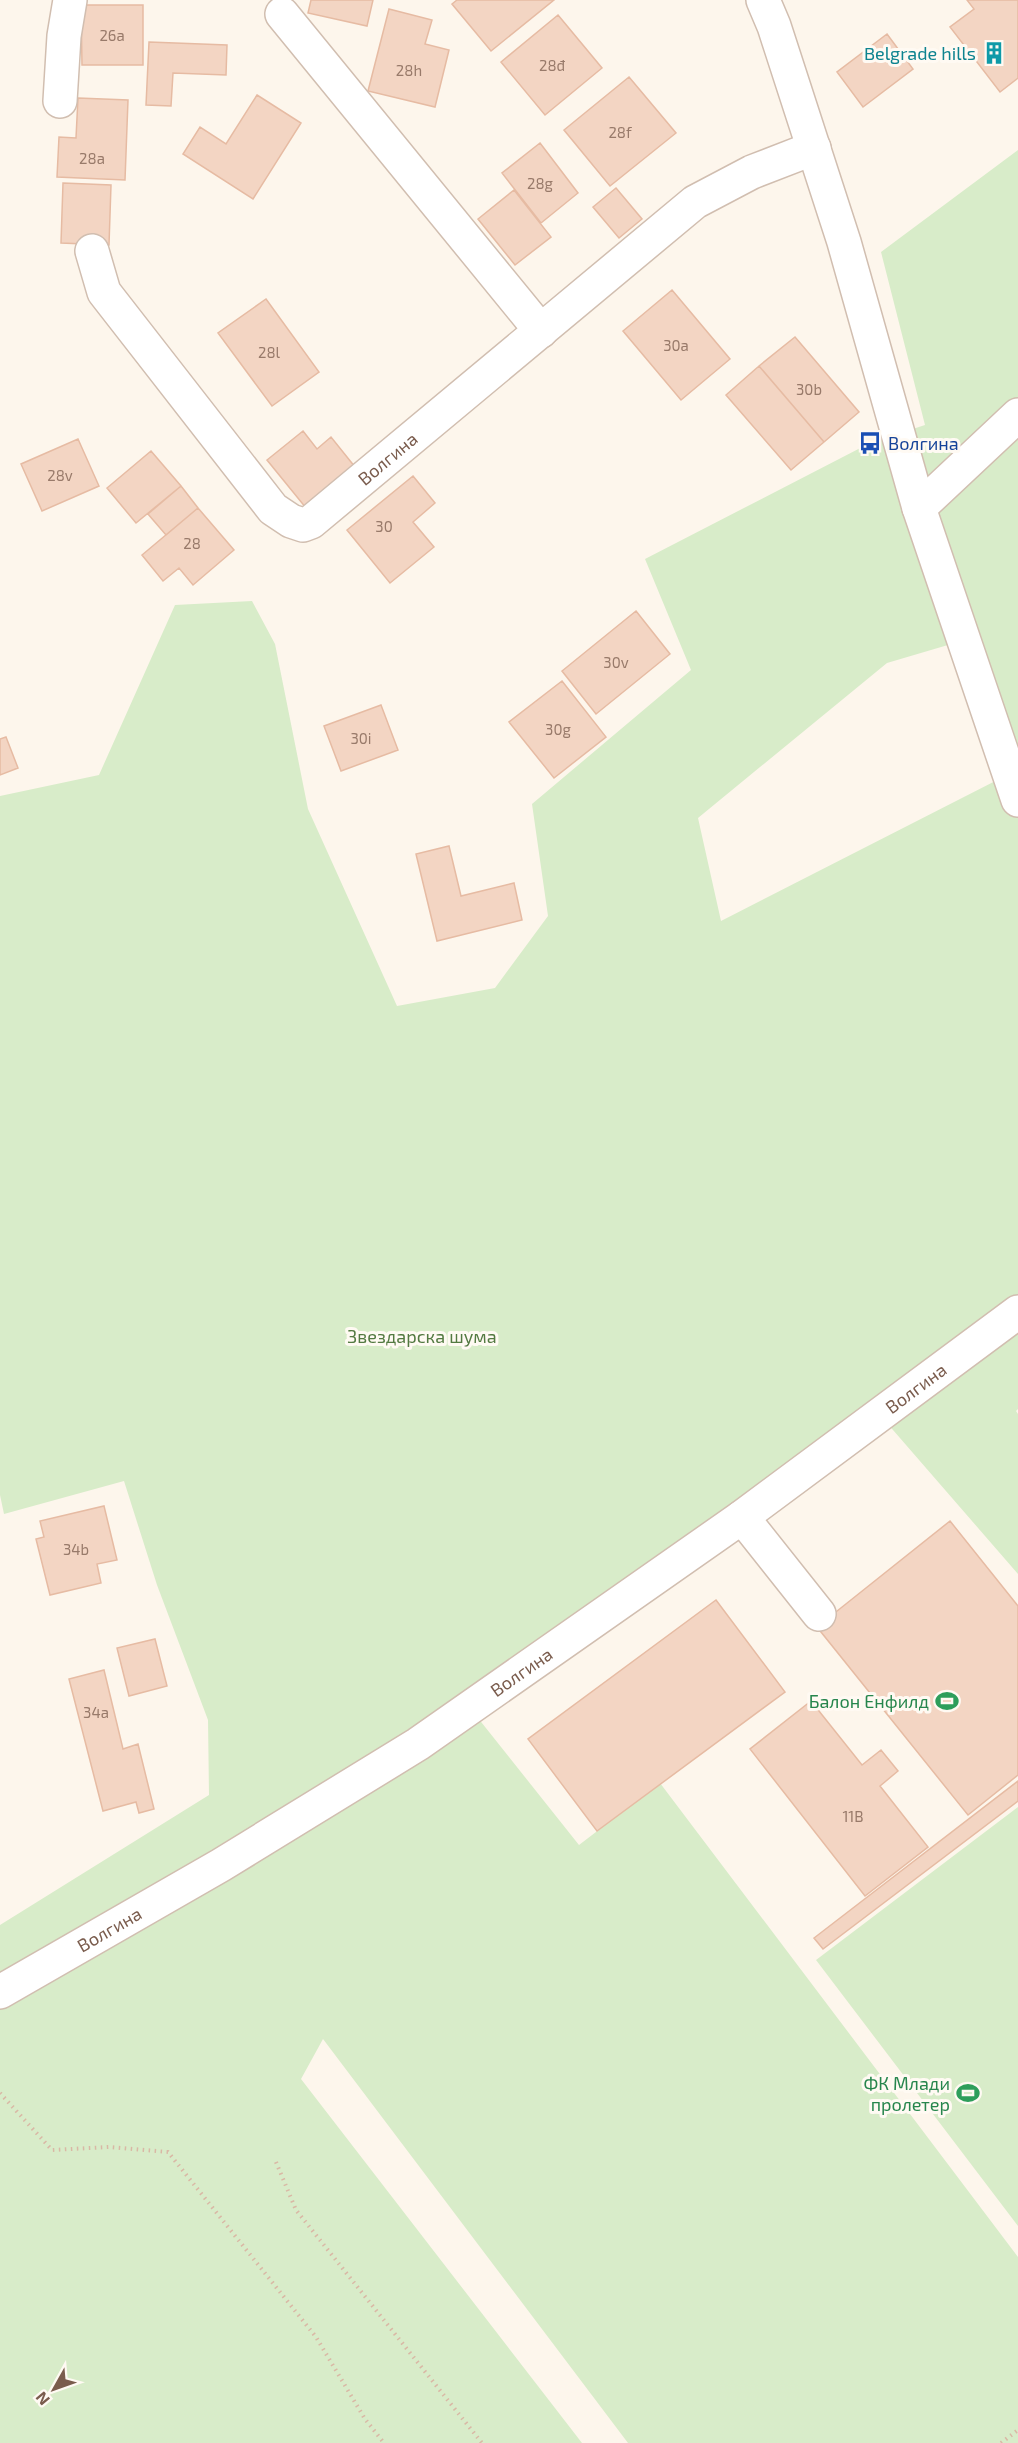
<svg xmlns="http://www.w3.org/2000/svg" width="1018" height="2443" font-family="'Exo 2',sans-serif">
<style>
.green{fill:#d8ecc9;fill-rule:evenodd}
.building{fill:#f3d5c3;stroke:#e6bba3;stroke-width:1.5}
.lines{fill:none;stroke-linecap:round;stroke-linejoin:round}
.minor-casing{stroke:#d1beb0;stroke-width:36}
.path{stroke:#d9b8a5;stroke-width:4;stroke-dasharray:1.5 4.5;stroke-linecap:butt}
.minor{stroke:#fff;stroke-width:33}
.labels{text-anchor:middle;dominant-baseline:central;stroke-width:6;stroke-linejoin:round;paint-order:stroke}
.number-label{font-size:15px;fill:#987a6a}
.culture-label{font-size:18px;fill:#0d838f;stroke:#fffaf3;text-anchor:end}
.transit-label{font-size:18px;fill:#164399;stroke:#fffaf3;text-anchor:start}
.street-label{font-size:18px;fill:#7a5c4d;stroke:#fffaf3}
.park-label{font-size:18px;fill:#537a41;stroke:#fffaf3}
.leisure-label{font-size:18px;fill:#27864d;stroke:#fffaf3;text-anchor:end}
</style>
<rect width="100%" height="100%" fill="#fdf6ec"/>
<path class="green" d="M1018,150V1409L1016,1411L1018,1414V1574L880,1415L470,1708L579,1845L660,1783L1018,2257V2443H628L323,2039L301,2079L582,2443H0V1925L209,1795L208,1720L157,1585L124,1481L4,1514L0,1495V796L99,775L175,605L252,601L275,644L308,809L397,1006L495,988L548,916L532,804L691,670L645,559L870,443L925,425L881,252ZM975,637L1009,774L721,921L698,818L887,663Z
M1018,1807V2226L816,1960Z"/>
<path class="building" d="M311,0H373L367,26L308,13Z
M457,0H554L491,51L452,4Z
M967,0H1018V78L1000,92L950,27L974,9Z
M81,5H143V65H82Z
M389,9L432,20L425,44L449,50L435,107L368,91Z
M558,15L602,68L545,115L501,62Z
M887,34L913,69L863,107L837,72Z
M149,42L227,45L226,75L173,73L171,106L146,105Z
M629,77L676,133L610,186L564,130Z
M257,95L301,123L253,199L183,154L200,127L226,144Z
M78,98L128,100L125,180L57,177L59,137L76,138Z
M540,143L578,193L541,223L502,173Z
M63,183L111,185L109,245L61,243Z
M616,188L642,219L619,238L593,207Z
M514,190L551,237L515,265L478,219Z
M672,290L730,359L681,400L623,331Z
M266,299L319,372L272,406L218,333Z
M795,337L859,412L824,442L759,366Z
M759,366L824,442L791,470L726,395Z
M303,431L317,449L331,437L355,467L306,508L267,460Z
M78,439L99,486L42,511L21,464Z
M151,451L181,486L136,523L107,488Z
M413,476L435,503L413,522L434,547L390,583L347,530Z
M181,486L198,508L166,535L148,514Z
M198,508L234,550L193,585L179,568L163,581L142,555Z
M636,611L670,654L596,714L562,671Z
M562,681L606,737L554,778L509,722Z
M381,705L398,750L341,771L324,726Z
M6,737L18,768L0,775V739Z
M449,846L461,896L514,883L522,920L437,941L416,854Z
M104,1506L117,1560L97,1564L101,1583L50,1595L36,1539L44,1537L40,1521Z
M950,1521L1018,1606V1775L968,1815L817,1627Z
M716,1600L785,1692L597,1831L528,1739Z
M155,1639L167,1686L129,1696L117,1648Z
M104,1670L123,1749L138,1744L154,1809L139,1813L136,1802L103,1811L69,1679Z
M811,1701L862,1765L881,1750L898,1771L880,1786L928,1847L865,1896L750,1749Z
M1018,1781V1801L823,1949L814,1938Z"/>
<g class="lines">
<g class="minor-casing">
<g id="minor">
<path d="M763,0L774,26L844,242L919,508L1018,800"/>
<path d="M282,14L541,331"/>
<path d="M60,101L64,36L70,0"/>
<path id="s1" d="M92,251L104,292L273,509L291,521L303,525L311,522L695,202L752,172L814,148"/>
<path d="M919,508L1018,415"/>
<path d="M742,1517L819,1614"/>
<path id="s2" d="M0,1992L221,1865L418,1744L742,1517L1018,1312"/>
</g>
</g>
<path class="path" d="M0,2093L52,2150L109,2147L168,2152L316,2337L365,2419L384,2443
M276,2162L296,2210L482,2443
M1001,2443L1018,2430"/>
<use href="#minor" class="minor"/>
</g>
<defs>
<g id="building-bare" transform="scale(1.8)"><path d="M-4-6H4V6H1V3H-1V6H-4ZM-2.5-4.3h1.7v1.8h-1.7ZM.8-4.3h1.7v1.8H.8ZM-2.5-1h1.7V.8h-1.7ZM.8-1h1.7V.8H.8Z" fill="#0f9aa8" stroke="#fffaf3" stroke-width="2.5" paint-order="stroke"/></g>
<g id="bus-bare" transform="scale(1.8)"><path d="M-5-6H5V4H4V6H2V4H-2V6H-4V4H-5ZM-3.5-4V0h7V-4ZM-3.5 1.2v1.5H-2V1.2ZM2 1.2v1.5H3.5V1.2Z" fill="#1a4fb4" stroke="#fffaf3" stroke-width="2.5" paint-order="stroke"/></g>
<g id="stadium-bare" transform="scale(1.8)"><path d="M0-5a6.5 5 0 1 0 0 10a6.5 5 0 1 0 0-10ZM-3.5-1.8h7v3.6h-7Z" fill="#2e9e5b" stroke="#fffaf3" stroke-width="2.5" paint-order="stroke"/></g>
</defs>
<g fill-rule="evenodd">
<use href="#building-bare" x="994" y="53"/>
<use href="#bus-bare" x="870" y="443"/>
<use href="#stadium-bare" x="947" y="1701"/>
<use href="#stadium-bare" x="968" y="2093"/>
</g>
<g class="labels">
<g class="number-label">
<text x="112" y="35">26a</text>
<text x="552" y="65">28đ</text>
<text x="409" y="70">28h</text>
<text x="620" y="132">28f</text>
<text x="92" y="158">28a</text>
<text x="540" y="183">28g</text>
<text x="676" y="345">30a</text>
<text x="269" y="352">28l</text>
<text x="809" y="389">30b</text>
<text x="60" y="475">28v</text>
<text x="384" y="526">30</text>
<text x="192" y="543">28</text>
<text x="616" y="662">30v</text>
<text x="558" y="729">30g</text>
<text x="361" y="738">30i</text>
<text x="76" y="1549">34b</text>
<text x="96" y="1712">34a</text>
<text x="853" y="1816">11B</text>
</g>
<g class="culture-label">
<text x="976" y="53">Belgrade hills</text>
</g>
<g class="transit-label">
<text x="888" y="443">Волгина</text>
</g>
<g class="street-label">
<text stroke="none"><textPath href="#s1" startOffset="460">Волгина</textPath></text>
<text stroke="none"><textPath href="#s2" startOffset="1098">Волгина</textPath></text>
<text stroke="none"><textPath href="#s2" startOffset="612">Волгина</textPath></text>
<text stroke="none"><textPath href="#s2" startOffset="126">Волгина</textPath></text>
</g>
<g class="park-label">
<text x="422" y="1336">Звездарска шума</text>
</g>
<g class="leisure-label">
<text x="929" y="1701">Балон Енфилд</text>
<text x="950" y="2083">ФК Млади<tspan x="950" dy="21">пролетер</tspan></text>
</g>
</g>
<g transform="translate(54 2389) rotate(230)" stroke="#fffaf3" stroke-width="4.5" paint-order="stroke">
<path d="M0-4.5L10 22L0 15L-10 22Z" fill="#7a5c4d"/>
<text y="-9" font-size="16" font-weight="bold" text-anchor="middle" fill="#7a5c4d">N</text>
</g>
</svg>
